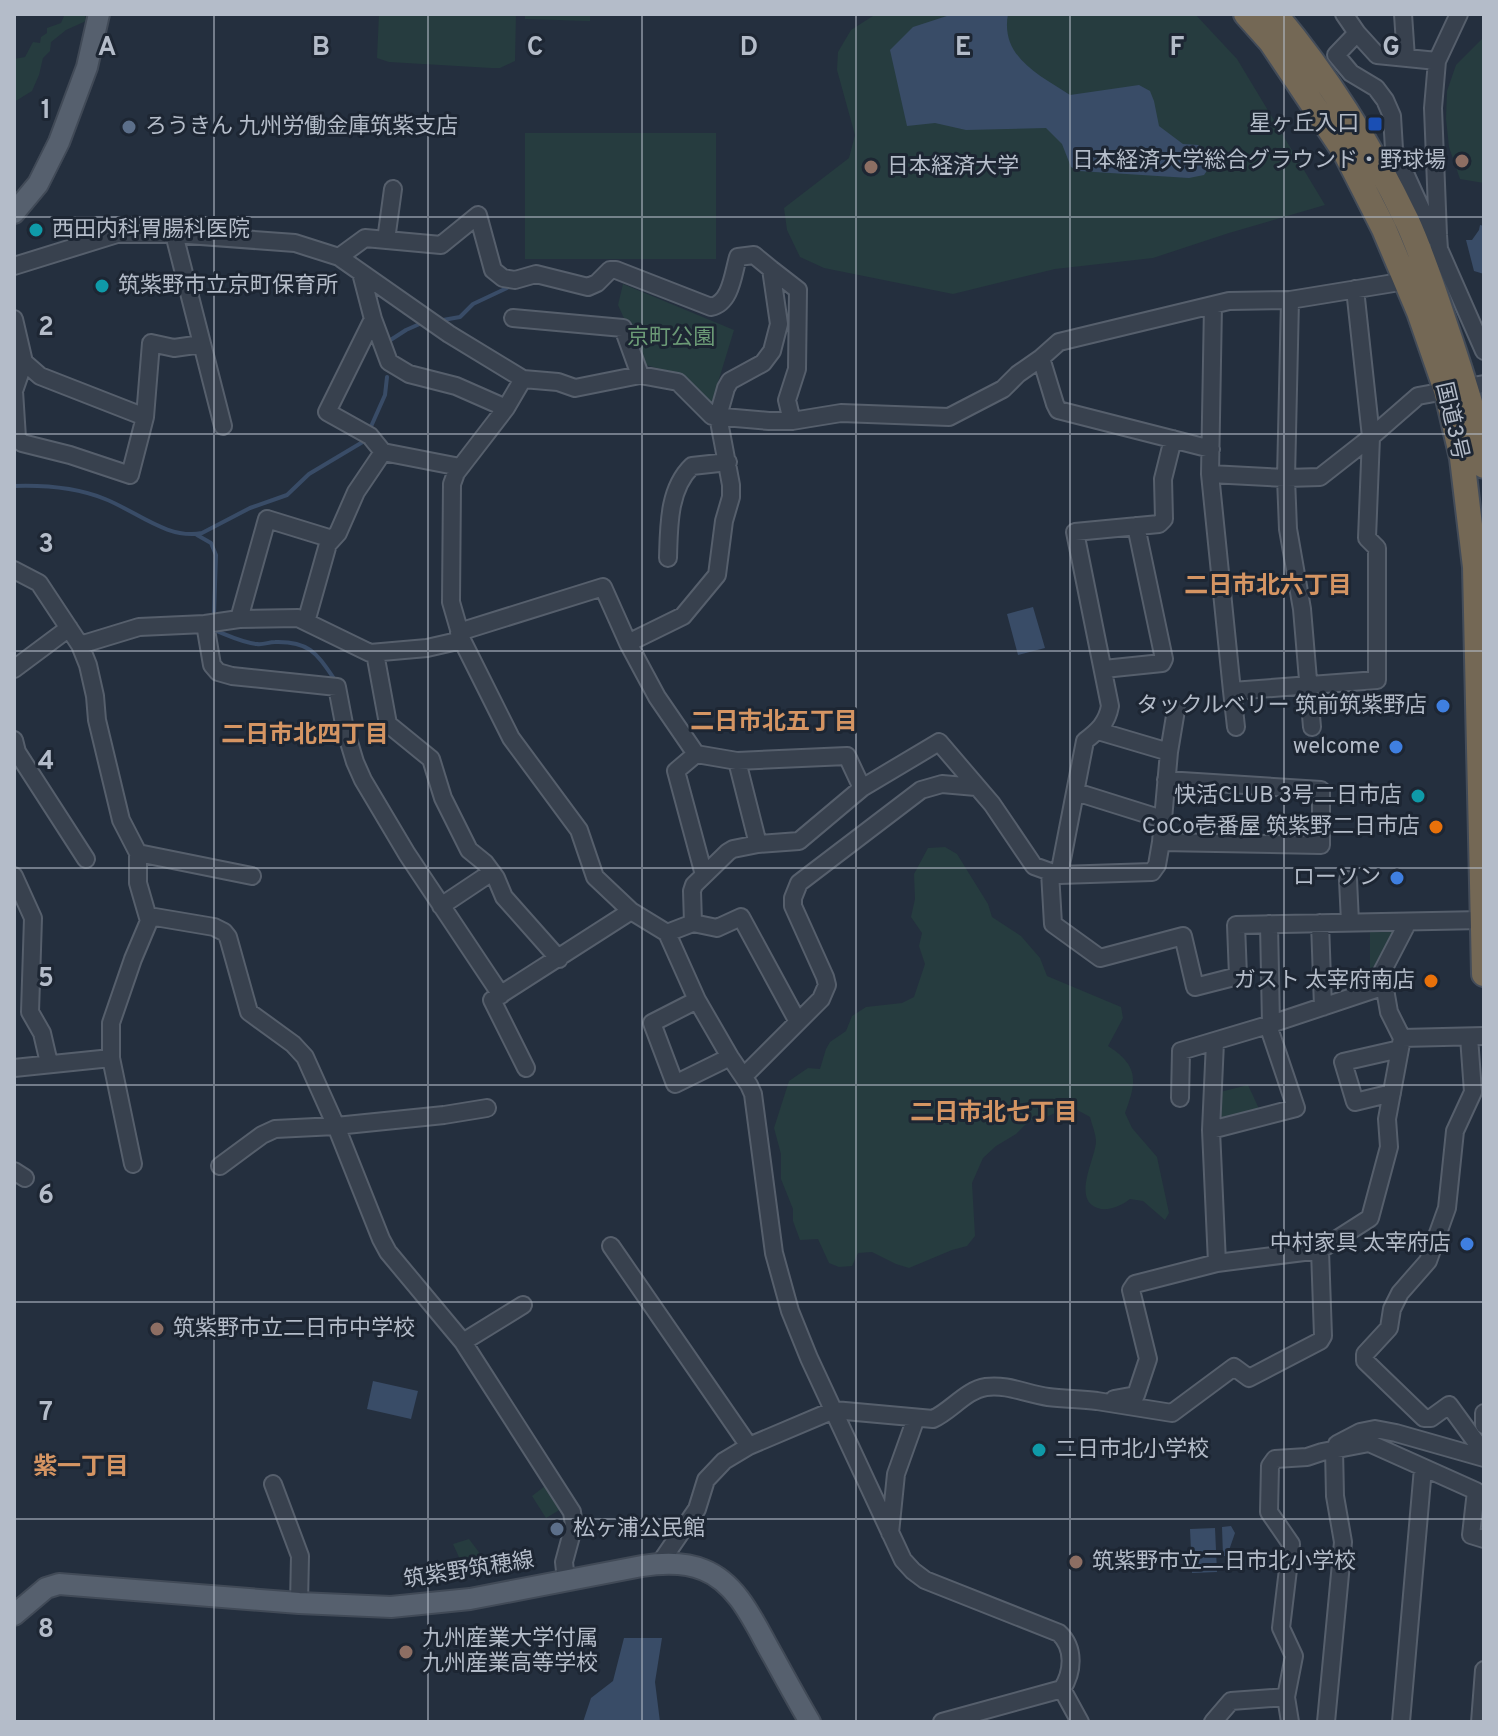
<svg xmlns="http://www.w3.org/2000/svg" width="1498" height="1736" font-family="Overpass,'Noto Sans JP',sans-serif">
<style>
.green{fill:#263c3f}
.water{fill:#394c67}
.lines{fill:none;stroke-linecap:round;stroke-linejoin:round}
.stream{stroke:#394c67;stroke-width:4}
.minor-casing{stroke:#565f6c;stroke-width:20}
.major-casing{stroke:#414a57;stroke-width:24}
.highway-casing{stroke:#434c59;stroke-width:28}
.minor{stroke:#38414e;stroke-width:16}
.major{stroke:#56606e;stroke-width:20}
.highway{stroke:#746855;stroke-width:24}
.grid{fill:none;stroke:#b4bcc9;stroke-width:2;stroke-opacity:0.55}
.transit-dot{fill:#1a4fb4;stroke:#1d2633;stroke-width:3}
.service-dot{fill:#5c6f8a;stroke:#1d2633;stroke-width:3}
.education-dot{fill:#8d6e63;stroke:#1d2633;stroke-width:3}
.culture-dot{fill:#0f9aa8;stroke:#1d2633;stroke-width:3}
.shop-dot{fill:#3f7fe0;stroke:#1d2633;stroke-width:3}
.food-dot{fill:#e8710a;stroke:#1d2633;stroke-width:3}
.labels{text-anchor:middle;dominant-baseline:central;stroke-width:6;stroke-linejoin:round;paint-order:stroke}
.poi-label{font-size:22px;fill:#b4bcc9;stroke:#1d2633;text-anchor:end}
.park-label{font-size:22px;fill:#6b9a76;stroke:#1d2633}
.street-label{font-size:22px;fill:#b4bcc9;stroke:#1d2633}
.neighbourhood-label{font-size:24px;font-weight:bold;fill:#d59563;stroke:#1d2633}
.grid-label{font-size:26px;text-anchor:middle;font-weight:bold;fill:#b4bcc9;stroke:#1d2633;stroke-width:6;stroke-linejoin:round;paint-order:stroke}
</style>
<rect width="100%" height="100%" fill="#242f3e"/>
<path class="green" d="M63,14H85L86,21L66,30L51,42L50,51L43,58L39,75L32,91L14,102V59L25,57L33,42L40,43L41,37L47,33V28L61,23L64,16Z
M379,14H516L515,61L500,68H491L389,62L377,58Z
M525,14H590V21L525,19Z
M876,14H1195L1237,59L1325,205L1229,233L1153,258L1055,269L953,294L824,268L800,257L787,230L784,208L849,158L855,135L837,70L838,52L851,30Z
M1484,37V183L1460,179L1449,147L1446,119L1447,91L1456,65Z
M525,133H716V259H525Z
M623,284L734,330L712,402L705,401C693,376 669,371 645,365L618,305Z
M945,847L957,854L988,904L992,917L1021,936L1040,958L1047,976L1121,1007L1123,1018L1108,1046C1139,1066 1137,1081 1125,1113L1132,1128L1157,1157L1169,1213L1165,1220L1143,1201L1130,1199C1122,1205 1113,1210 1101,1209C1070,1203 1095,1160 1096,1142C1096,1134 1092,1125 1090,1117L1070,1106L1040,1120H1030L1016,1134L996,1146L983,1158L972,1183L975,1236L967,1246L952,1250L909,1268L896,1264L872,1252L858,1253L852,1266L839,1267L829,1263L818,1239L800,1240L793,1221V1209L781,1179V1154L774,1128L789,1081L808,1068L820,1069L826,1049L830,1042L846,1031L852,1016L866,1007L902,1003L914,997L925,964L919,946L922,933L911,917L915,899L914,874L928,848Z
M1370,925H1397L1377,980L1370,981Z
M1248,1085L1260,1111L1222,1121L1217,1114L1220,1092Z
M545,1486H550L561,1509L546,1518L532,1496Z
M469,1539L493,1571L468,1577L453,1544Z"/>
<path class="water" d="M953,14H1008C1000,57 1039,75 1070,95L1139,85L1150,91L1154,101L1159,126L1183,144L1198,145L1210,154L1211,165L1204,175L1189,178L1079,171L1071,167L1062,144L1046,128L966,130L935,123L907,126L890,50L913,27Z
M1480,225L1484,226V274L1474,271L1466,240H1472L1479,230Z
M1033,607L1045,648L1018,655L1007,614Z
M373,1381L418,1391L411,1419L367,1409Z
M1231,1526L1235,1533L1227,1556H1223L1222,1527Z
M1215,1528L1217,1572L1192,1573L1190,1529Z
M624,1638H662L655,1682L660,1722H583L591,1698L613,1681Z"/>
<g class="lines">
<path class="stream" d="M443,320L460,317L473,304L507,288
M389,341L406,330L424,322
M369,431L385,395L387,377
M14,486C44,485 78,488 105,499C136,511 168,540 202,533L250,508L287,495L309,474L366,440
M197,535L211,543L216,555L214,615
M214,630C227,635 243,643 257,644C263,645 269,642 275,642C310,641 317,654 335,680"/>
<g class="minor-casing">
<path id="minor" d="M1344,14L1357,33L1377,55L1437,61
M1403,14L1406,58
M1459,14L1437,61L1433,108L1438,235L1439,249L1484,351
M1357,33L1336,55L1351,73L1376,88L1385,100L1392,116L1394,149L1434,237
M174,234L223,426
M386,240L393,189
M339,257L365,238L441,245L478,215L493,270L503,278L515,280L536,274L588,287L597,283L610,270H616L711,307C731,303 733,274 738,257L754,255L771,269L779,324L772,351L763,363L730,381L726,388L718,416L731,485V497L724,521L717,575L683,616L628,643
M14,266L117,234H174L295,243L339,257L449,334L523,379L558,382L575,388L640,375L678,382L712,416L769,421H792L841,413L949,417L1003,389L1018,374L1041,358L1059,342L1229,301L1290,300L1406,281
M771,269L798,290L797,369L787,400L792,421
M361,273L373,319L327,412L370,436L383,452L460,467
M1290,300L1286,478L1288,529L1302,609L1312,727
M1213,305L1210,474L1232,691L1377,680V548L1367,538L1371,437L1355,289
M513,318L623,328L640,375
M14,319L24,362L14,391L17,438L22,443L70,455L130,475L145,417L151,343L174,348L202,344
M373,319L389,362L409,374L456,386L506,408
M1041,358L1055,404L1058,410L1211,449
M24,362L40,376L145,417
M523,379L506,408L456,473L452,484L451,602L462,640L511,738L579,830L595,877L631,911L667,933L697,1000L730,1057L749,1085L753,1094L774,1253L790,1311L809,1358L903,1560L913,1571L925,1580L1059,1633C1075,1648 1073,1672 1062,1689L942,1722
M1210,474L1286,478L1320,477L1371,437L1418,396L1484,384
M668,558C669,527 668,489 692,466L728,462
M14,570L39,583L80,645L88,665L95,696L97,720L121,820L138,853V883L149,921L133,959L111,1023V1058L133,1164
M239,619L267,519L332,539
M306,622L328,544L338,533L356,492L383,452
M205,624L212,665L218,672L232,676L337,687L345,729L355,762L363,780L407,854L501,995
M459,632L603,587L628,643L657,697L696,754L737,761L847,756L862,788
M80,645L139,627L205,624L239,619L298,618L370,653L427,648L462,640
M375,653L388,724L431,759L443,798L469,850L485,863L496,878L504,897L559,959
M14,669L69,628
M1104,669L1162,663L1164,659L1136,526
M1232,691L1236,727
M1098,731L1169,752
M14,740L17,752L86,859
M696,754L676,771L704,875
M737,761L758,844
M1076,792L1162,819
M1161,842L1169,752L1176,710
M138,853L252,876
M1050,872L1053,924L1100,958L1183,936L1195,987L1238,976L1236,925L1482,920
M1059,875L1085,741C1098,731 1107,723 1110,706L1075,532L1159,524L1164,519L1163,479L1173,439
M14,876L33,918L30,1012L42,1033L49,1063
M1348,880L1350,922
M441,906L492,872
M149,916L214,927L224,932L228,937L249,1012L293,1044L305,1057L336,1126L381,1239L388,1252L463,1342L572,1512L574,1525L564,1562L566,1580
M1408,922L1382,972L1389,1012L1402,1038L1484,1036
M693,923L717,928L741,917L798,1022
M1320,923L1323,1007
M1269,924L1271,1024
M667,933L693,923L692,891L694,885L728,852L733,849L758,844L799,841L862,788L939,742L992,804L1034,866L1059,875L1152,872L1157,865L1161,842L1321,845V790L1166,780
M697,1000L652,1023L675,1084L730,1057
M1469,1037L1473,1092L1455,1131L1447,1208L1428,1261L1400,1293L1392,1309L1389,1328L1365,1354V1361L1424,1418H1431L1449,1405L1484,1453
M1215,1042L1211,1130L1217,1263
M14,1068L111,1058
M526,1068L492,1000L631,911
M744,1076L821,999L827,985L825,977L793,906V898L799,883L921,790L942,784L976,787
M1392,1093L1355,1102L1343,1062L1400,1049
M1180,1098L1181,1051L1268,1025L1385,986
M1211,1130L1296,1108L1268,1025
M220,1166L262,1135L275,1129L336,1126L444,1115L487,1108
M14,1171L25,1178
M611,1246L749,1446
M463,1342L523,1305
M1114,1399L1136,1395L1148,1359L1131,1290L1135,1284L1217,1263L1320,1250L1370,1218L1389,1147L1387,1119L1402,1038
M1484,1413V1425
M1337,1444L1360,1432L1375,1429L1396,1433L1484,1458
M273,1484L300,1556L299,1603
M890,1533L896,1474L916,1418
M660,1563L697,1509L706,1480L724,1461L749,1446L834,1410L933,1419C951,1411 966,1390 986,1387C1007,1384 1027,1394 1048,1397C1064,1399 1081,1399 1097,1401C1122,1405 1147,1409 1172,1413L1234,1367L1249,1378L1320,1341L1323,1336L1320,1250
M1062,1689L1080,1722
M1213,1722L1231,1701L1286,1697
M1290,1722L1286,1697L1294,1656L1281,1628L1291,1544L1269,1512L1270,1466L1275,1459L1307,1457L1322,1452L1369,1443L1476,1491L1471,1535L1484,1539
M1326,1722L1343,1542L1335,1496L1334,1449
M1401,1722L1423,1468
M1480,1722L1484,1670"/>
</g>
<g class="major-casing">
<path id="major" d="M14,213L38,184L59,142L87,67L99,14
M14,1615L46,1588L59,1584L299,1603L391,1607L470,1599L642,1566C661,1563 685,1562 704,1570C739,1584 755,1625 773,1656C785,1678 797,1700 810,1722"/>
</g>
<g class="highway-casing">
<path id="highway" d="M1246,14L1271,42L1346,154L1384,229L1419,312L1446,390L1462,458L1475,567L1484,974
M1275,14C1327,76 1372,148 1407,221C1425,260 1437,301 1451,342C1464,382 1478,423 1484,466"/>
</g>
<use href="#minor" class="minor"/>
<use href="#major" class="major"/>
<use href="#highway" class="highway"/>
</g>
<path class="grid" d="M214,14V1722M428,14V1722M642,14V1722M856,14V1722M1070,14V1722M1284,14V1722M14,217H1484M14,434H1484M14,651H1484M14,868H1484M14,1085H1484M14,1302H1484M14,1519H1484"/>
<rect class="transit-dot" x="1367" y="116" width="16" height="16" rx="4"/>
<g class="service-dot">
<circle cx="129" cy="127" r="8"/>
<circle cx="557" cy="1529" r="8"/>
</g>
<g class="education-dot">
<circle cx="1462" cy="161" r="8"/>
<circle cx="871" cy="167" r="8"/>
<circle cx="157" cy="1329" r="8"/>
<circle cx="1076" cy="1562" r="8"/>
<circle cx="406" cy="1652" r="8"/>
</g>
<g class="culture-dot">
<circle cx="36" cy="230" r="8"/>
<circle cx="102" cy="286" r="8"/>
<circle cx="1418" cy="796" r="8"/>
<circle cx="1039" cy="1450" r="8"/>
</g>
<g class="shop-dot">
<circle cx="1443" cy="706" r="8"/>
<circle cx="1396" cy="747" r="8"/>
<circle cx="1397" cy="878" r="8"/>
<circle cx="1467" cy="1244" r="8"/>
</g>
<g class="food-dot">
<circle cx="1436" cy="827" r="8"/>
<circle cx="1431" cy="981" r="8"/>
</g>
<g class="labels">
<g class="poi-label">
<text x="1359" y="124">星ヶ丘入口</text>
<text x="145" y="127" text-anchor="start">ろうきん 九州労働金庫筑紫支店</text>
<text x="1446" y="161">日本経済大学総合グラウンド・野球場</text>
<text x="887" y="167" text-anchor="start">日本経済大学</text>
<text x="52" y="230" text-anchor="start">西田内科胃腸科医院</text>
<text x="118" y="286" text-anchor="start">筑紫野市立京町保育所</text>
<text x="1427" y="706">タックルベリー 筑前筑紫野店</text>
<text x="1380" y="747">welcome</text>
<text x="1402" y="796">快活CLUB 3号二日市店</text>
<text x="1420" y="827">CoCo壱番屋 筑紫野二日市店</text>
<text x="1381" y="878">ローソン</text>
<text x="1415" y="981">ガスト 太宰府南店</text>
<text x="1451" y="1244">中村家具 太宰府店</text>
<text x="173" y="1329" text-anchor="start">筑紫野市立二日市中学校</text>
<text x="1055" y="1450" text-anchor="start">二日市北小学校</text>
<text x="573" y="1529" text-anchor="start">松ヶ浦公民館</text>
<text x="1092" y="1562" text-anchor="start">筑紫野市立二日市北小学校</text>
<text x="422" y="1639" text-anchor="start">九州産業大学付属<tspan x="422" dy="25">九州産業高等学校</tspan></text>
</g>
<g class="park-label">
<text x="671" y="338">京町公園</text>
</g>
<g class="street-label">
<text transform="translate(1451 421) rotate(77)">国道3号</text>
<text transform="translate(469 1571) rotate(-9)">筑紫野筑穂線</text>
</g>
<g class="neighbourhood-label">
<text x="1268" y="587">二日市北六丁目</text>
<text x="774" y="723">二日市北五丁目</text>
<text x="305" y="736">二日市北四丁目</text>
<text x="994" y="1114">二日市北七丁目</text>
<text x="81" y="1468">紫一丁目</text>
</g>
</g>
<g class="grid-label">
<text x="107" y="55">A</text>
<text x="321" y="55">B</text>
<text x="535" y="55">C</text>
<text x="749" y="55">D</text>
<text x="963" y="55">E</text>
<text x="1177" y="55">F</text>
<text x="1391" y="55">G</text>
<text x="46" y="118">1</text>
<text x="46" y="335">2</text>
<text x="46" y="552">3</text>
<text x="46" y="769">4</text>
<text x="46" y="986">5</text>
<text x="46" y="1203">6</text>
<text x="46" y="1420">7</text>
<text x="46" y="1637">8</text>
</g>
<rect width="1498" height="1736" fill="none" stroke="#b4bcc9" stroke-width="32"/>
</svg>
